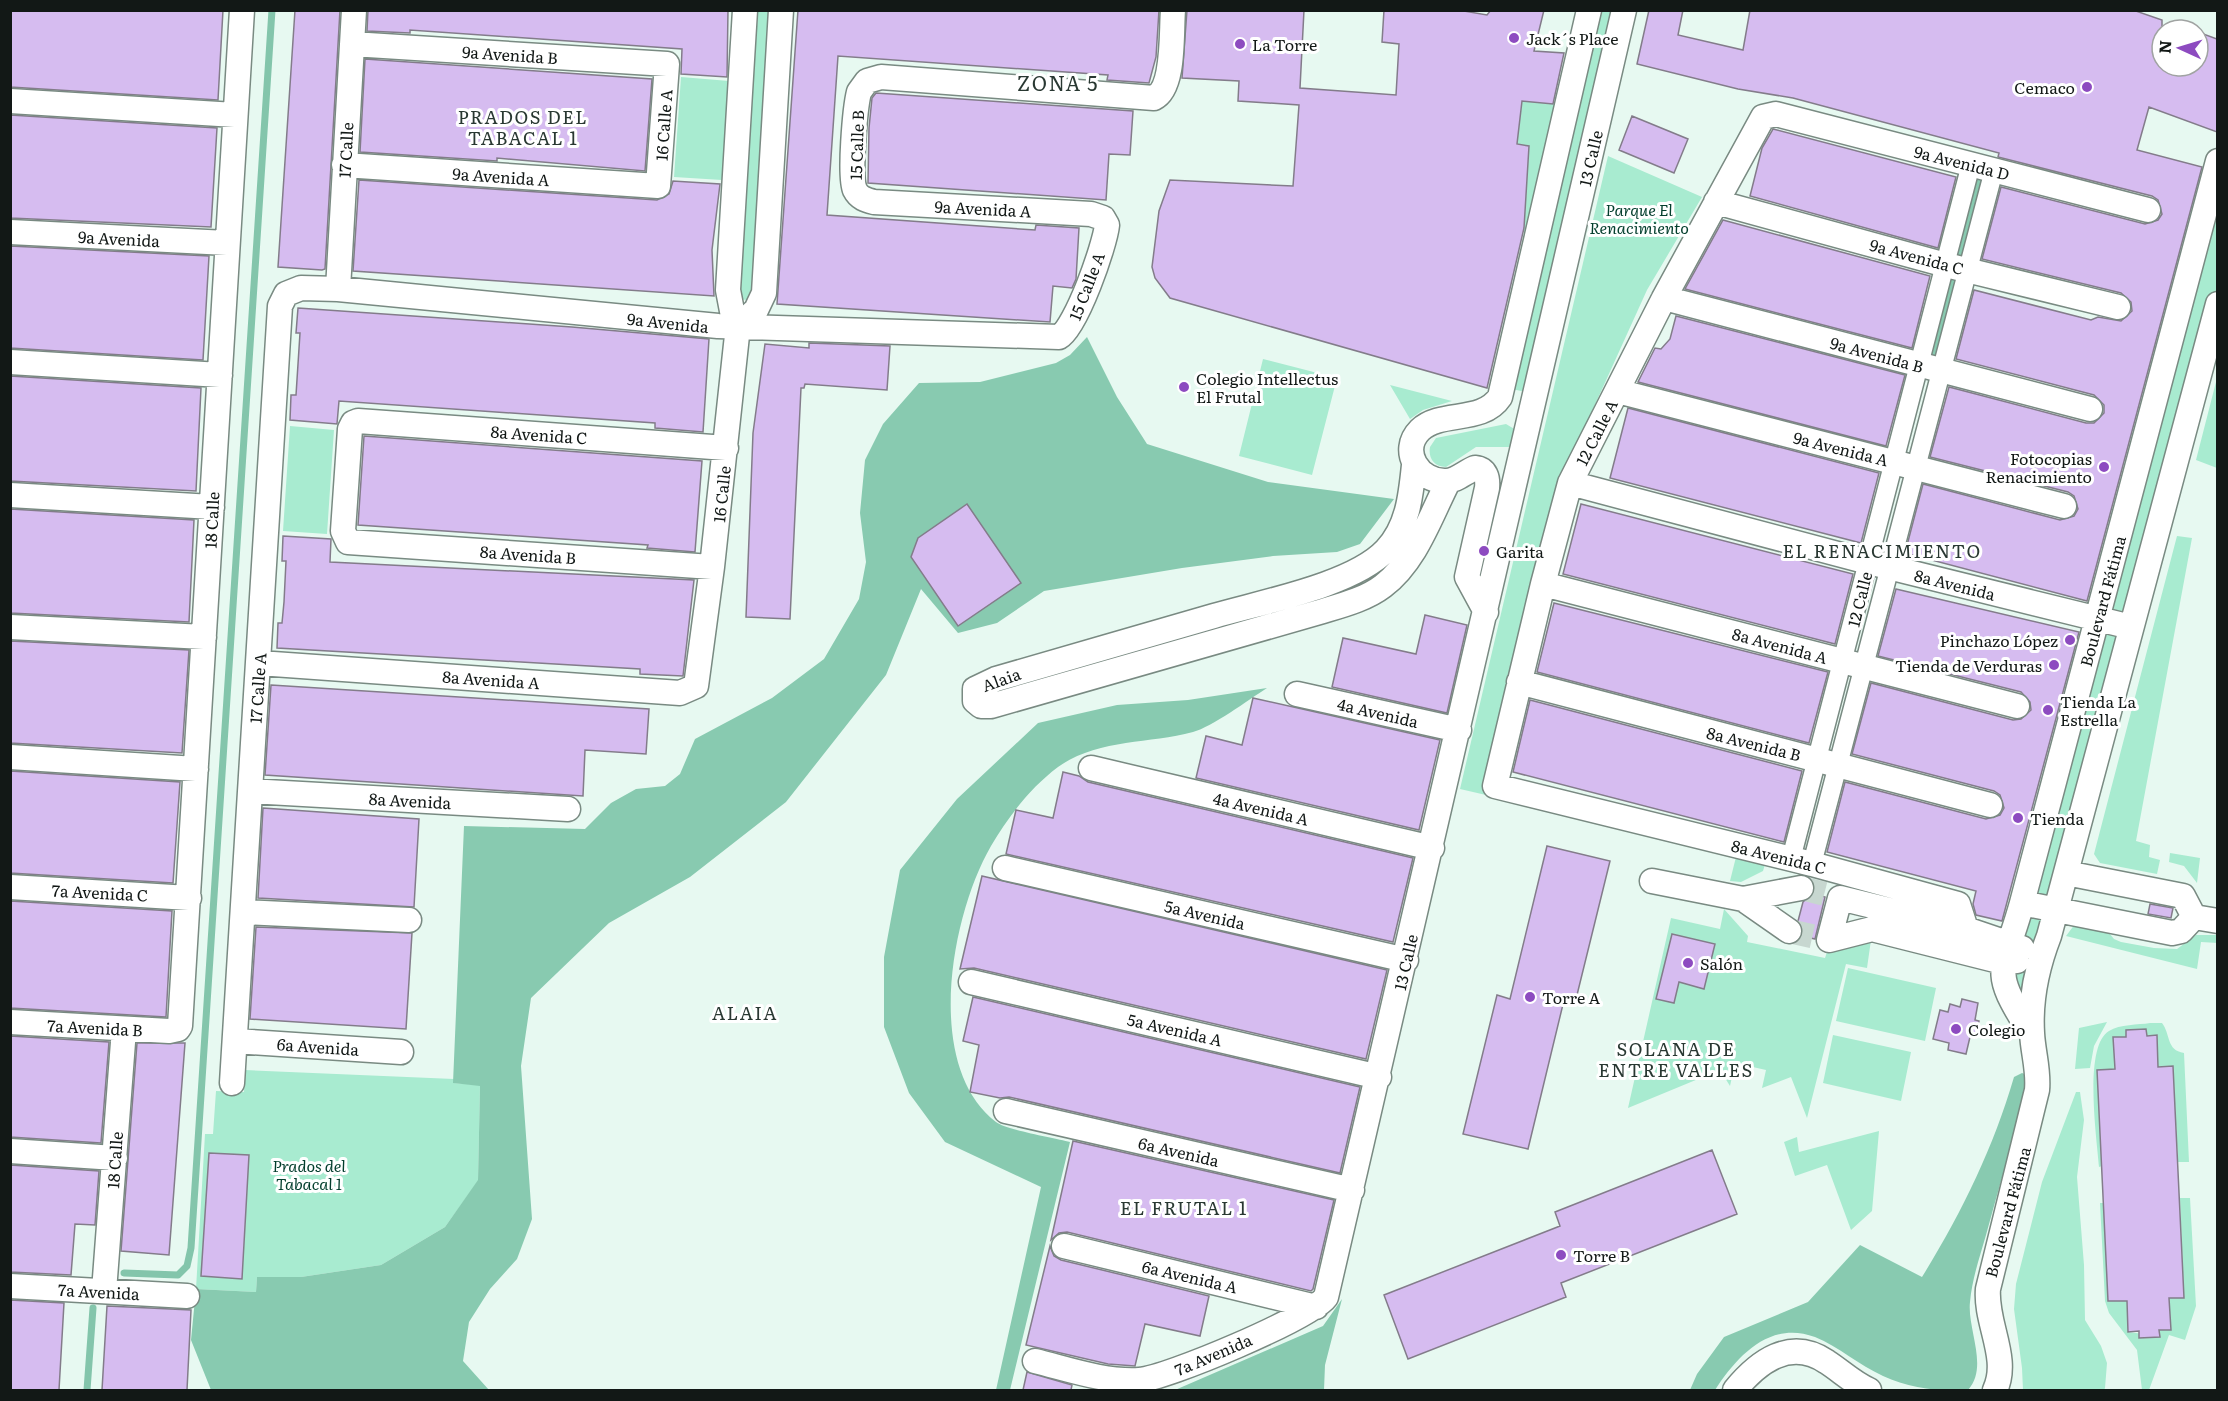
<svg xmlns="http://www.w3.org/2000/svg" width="2228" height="1401" font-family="Literata,serif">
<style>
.green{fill:#a8ebd0}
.forest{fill:#88cab0}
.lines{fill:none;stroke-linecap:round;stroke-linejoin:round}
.stream{stroke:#83c5ab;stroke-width:7}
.building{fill:#d6bcf0;stroke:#837c8a;stroke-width:1.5}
.minor-tunnel{stroke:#c7d7d0;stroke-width:24;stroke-dasharray:24 12;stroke-linecap:butt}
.pedestrian-casing{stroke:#798a82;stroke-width:21}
.minor-casing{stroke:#798a82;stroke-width:27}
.pedestrian{stroke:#fff;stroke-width:18}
.minor{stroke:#fff;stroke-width:24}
.poi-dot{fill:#8d4bc0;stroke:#fff;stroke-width:2}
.labels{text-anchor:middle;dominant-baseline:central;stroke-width:6;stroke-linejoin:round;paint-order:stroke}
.poi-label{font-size:16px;fill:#121816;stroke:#fff;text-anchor:start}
.street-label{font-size:16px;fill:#121816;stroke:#fff}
.park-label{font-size:16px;font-style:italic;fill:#033e2d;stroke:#fff}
.neighbourhood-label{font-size:18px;letter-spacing:1.5px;fill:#293832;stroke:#fff}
.quarter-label{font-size:20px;letter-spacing:1.5px;fill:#293832;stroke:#fff}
</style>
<rect width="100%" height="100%" fill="#e7f9f1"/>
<path class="green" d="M758,11H775L754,301L739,299Z
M1589,11H1624L1536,394L1502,387Z
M681,77L729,81L722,180L674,177Z
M1522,101L1559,104L1522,265L1529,146L1517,144Z
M1608,156L1702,197L1647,290L1564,473L1486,795L1460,789Z
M2217,161V303L2033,1015L2002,975Z
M1263,359L1337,378L1312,475L1239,456Z
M2217,378L2218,468H2217L2196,460Z
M1390,385L1452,401L1423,410L1410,419Z
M1506,424L1516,430L1510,447H1476L1446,467C1434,467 1428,458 1430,447L1436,438Z
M290,426L334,430L327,534L283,531Z
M2177,536L2192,538L2136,841L2150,845L2149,857L2160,860L2157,874L2100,863L2094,854Z
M2170,853L2200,858L2197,883L2184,866L2169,862Z
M1736,857L1766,861L1763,871L1741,882L1730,881Z
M1724,909L1748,936L1747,942L1825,958L1827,952L1871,940L1867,968L1846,964L1807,1118L1791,1077L1762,1088L1766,1070L1735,1063L1730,1086L1720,1070L1628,1108L1671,918L1720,929Z
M2075,924L2105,928L2114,939L2121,942L2154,948L2177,949L2196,935H2217L2218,943L2201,942L2197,969L2066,936Z
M1848,968L1936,988L1925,1041L1836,1021Z
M2107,1022L2094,1046L2090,1068L2075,1069L2079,1028Z
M2150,1023H2162C2171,1035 2166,1050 2184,1053L2189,1162H2178L2173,1066L2158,1067L2156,1035L2147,1036L2146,1029L2126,1030V1037H2114L2115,1069L2097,1070L2102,1166L2099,1167C2097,1139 2083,1046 2109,1031C2120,1024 2138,1025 2150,1023Z
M1833,1035L1911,1052L1901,1101L1823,1083Z
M245,1070L454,1079V1083L480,1085L478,1181L445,1227L381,1265L301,1277H257L256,1292L196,1289L205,1134H213L216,1091L244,1092Z
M2076,1092H2080L2084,1120L2077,1177L2084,1265L2085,1320L2101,1346L2107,1363L2105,1388L2104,1390H2023L2022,1368L2014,1309L2016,1284L2042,1182Z
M1879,1131L1872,1211L1851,1230L1827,1165L1795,1176L1784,1142L1797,1137L1799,1152Z
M2180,1198H2190L2196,1306L2185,1340L2169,1335L2149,1390H2142L2137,1350L2109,1313L2105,1301L2100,1203H2104L2108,1301H2127L2128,1332L2160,1336L2159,1330L2171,1329L2169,1298L2184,1297Z"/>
<path class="forest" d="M1971,164L1994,170L1942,371L1920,365Z
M1087,337L1117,397L1147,444L1268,482L1394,499L1360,544L1337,552L1273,556L1182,568L1044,591L997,623L958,633L921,589L886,675L786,802L690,877L609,923L531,998L521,1066L532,1219L517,1259L490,1289L469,1322L463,1361L489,1390H211L191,1340L196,1289L256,1292L257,1277H301L381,1265L445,1227L478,1180L480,1086L453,1083L464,826L585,829L611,803L636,789L665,786L680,774L695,739L772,698L824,659L859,599L866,562L860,513L865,460L883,424L919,383L980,382L1056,363L1070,355Z
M1267,688C1248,700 1212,727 1193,732C1148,744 1097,739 1058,767C1030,788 1008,817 991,846C951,915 923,1066 996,1122C1006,1130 1055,1138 1070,1142L1010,1390H996L1041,1187L945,1142L909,1093L884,1027V957L900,870L957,799L1038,723L1117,705L1188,700Z
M2022,1073L2027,1075L2031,1085C2014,1134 2000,1184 1986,1235C1980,1256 1972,1279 1970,1302C1967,1329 1989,1367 1968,1390C1939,1392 1909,1388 1883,1376C1859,1365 1839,1347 1815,1337C1770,1320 1737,1356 1715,1390H1690L1697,1374L1724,1337L1808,1302L1860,1245L1922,1277C1961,1214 1993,1149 2014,1077Z
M1342,1299L1325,1365L1324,1390H1175L1323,1326Z"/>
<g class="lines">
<path class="stream" d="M124,1273L178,1275L187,1266L191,1248L272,10
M87,1390L93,1308"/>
</g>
<path class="building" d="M10,10H223L218,100L10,87Z
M295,10H340L325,269L322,270L278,267Z
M368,10H728L727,77L681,74L682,49L410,30V33L367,31Z
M798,10H1159L1156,57L1149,83L1107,80L1108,75L838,56L827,215L1035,230L1036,225L1079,228L1076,279L1072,288L1053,286L1050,322L777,304Z
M1187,10H1304L1300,88L1396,95L1399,44L1382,42L1384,10H1458L1487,15L1491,10H1544L1534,51L1564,53L1553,104L1522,101L1517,144L1529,146L1524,228L1487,388L1170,298L1155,278L1152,267L1159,211L1170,180L1293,186L1299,105L1238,101L1239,81L1182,78Z
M1649,10H1683L1678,35L1743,50L1750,10H2133L2162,20V66H2198V32L2217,39V132L2149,107L2137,150L2202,167L2087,601L1905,553L1923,484L2060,520L2074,516L2078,509L2074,496L2068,492L1930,457L1949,387L2086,423H2094L2104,413V405L2094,395L1956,359L1974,290L2091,320L2098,317L2121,321L2132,311L2131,302L2121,293L1982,259L2001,187L2145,224L2158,220L2162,214L2158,200L2152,196L1998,157L1999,153L1793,98L1738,89L1637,64Z
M365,59L652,79L645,171L497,158V161L360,152Z
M876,93L1133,111L1130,155L1109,154L1106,200L868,183L869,128L872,98Z
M10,115L217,128L211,227L10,218Z
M1632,116L1688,139L1674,173L1619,150Z
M1773,129L1956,177L1938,248L1750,196L1762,148Z
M359,180L657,200L669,194L673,181L720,184L712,250L714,296L353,271Z
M1723,220L1930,276L1912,348L1685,289Z
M10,246L209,256L203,360L10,348Z
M298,308L572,327L709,339L703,432L655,428V423L339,401L337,424L290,420L291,395H296L300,333H296Z
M1676,316L1905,375L1886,446L1638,382L1655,348L1661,349L1670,339Z
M809,343L890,346L887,390L805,384L804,388H801L790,619L746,617L753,433L765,344L809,348Z
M10,376L201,388L196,491L10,481Z
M1628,408L1879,473L1861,543L1610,478Z
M364,436L702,461L695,552L647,548L648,545L358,525Z
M967,504L1021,583L958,626L911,557L918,538Z
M1581,504L1853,574L1835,644L1563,574Z
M10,509L194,520L189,622L10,613Z
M283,536L331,539L330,562L694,580L683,676L640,674V669L277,648L278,623H282L284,602L286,561H282Z
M1896,589L2079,632L2002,921L1976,915L1973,904L1976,891L1827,852L1845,782L1986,819L2000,815L2004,808L2000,795L1994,791L1852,754L1871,683L2013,720L2021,719L2031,710L2030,702L2021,692L1878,656Z
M1554,603L1828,672L1809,743L1537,672Z
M1425,615L1467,625L1447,713L1332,687L1343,638L1416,654Z
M10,641L189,650L182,753L10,743Z
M271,685L649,709L646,754L585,750L583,796L265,775Z
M1253,698L1440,740L1419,830L1196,778L1206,736L1242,745Z
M1530,700L1802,771L1784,842L1513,772Z
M10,771L180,782L173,883L10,873Z
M1063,772L1079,776L1088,782L1413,858L1393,942L1006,854L1016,810L1053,818Z
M263,808L419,819L414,907L258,898Z
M1547,846L1610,861L1576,999L1565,996L1528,1149L1463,1134L1497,995L1510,999Z
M982,876L1387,970L1366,1059L974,968L960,969Z
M1813,894L1825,897L1815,939L1802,936V926L1798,921L1803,902Z
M10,901L172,911L166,1017L10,1008Z
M2150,904L2173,908L2171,918L2148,914Z
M256,927L412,933L406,1029L250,1019Z
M1672,934L1715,944L1704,989L1679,982L1674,1003L1656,999Z
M973,997L1360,1087L1340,1173L1009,1097L1000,1098L970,1092L979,1045L963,1041Z
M1962,999L1978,1003L1975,1020L1979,1021L1975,1038L1970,1037L1966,1054L1948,1050L1949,1043L1933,1039L1940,1010L1948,1012L1950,1004L1960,1007Z
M2146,1029L2147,1036L2157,1035L2158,1067L2173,1066L2184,1298H2169L2171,1330H2159L2160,1337L2139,1338V1331L2128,1332L2127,1301H2108L2097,1070L2115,1069L2113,1037H2126V1030Z
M10,1036L109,1042L101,1143L10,1137Z
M137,1043H185L169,1255L121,1251Z
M1073,1141L1334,1200L1313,1289L1311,1291L1067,1232L1059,1233L1051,1240Z
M1712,1150L1737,1214L1561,1283L1566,1297L1408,1359L1384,1295L1560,1226L1555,1212Z
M209,1153L249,1155L242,1279L201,1276Z
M10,1165L99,1171L95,1225L75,1224L71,1275L10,1272Z
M1050,1246L1054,1256L1061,1260L1209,1296L1200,1336L1145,1324L1135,1366L1108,1364L1026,1345Z
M10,1300L64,1303L59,1390H10Z
M107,1306L191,1310L187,1390H102Z
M1027,1372L1072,1385L1071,1390H1023Z"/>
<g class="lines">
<path class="minor-tunnel" d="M1801,888L1840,898
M1789,931L1829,940"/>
<g class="pedestrian-casing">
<path id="pedestrian" d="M1791,859L1971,164
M1812,864L1994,170"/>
</g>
<g class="minor-casing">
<path id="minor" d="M10,101L235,115
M344,165L658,186L667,64L352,44
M1716,202L1946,265L2118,307
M10,232L227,243
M338,289L354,10
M1664,298L2090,409
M738,326L756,310L764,293L781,10
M10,362L220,375
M1617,391L2064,506
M1414,465C1411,495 1408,527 1386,550C1353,585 1262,602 1214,616C1141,637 1069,658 996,679L975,689V701L981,706H991L1323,611C1343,605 1366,599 1383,586C1416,561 1430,517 1448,482
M1570,483L1868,562L2131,627
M10,495L212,507
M712,567L348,542L343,531L350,429L353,423L358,421L726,448
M1543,584L2017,706
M1486,612L1467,577L1487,488C1488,478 1486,469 1475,468C1465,472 1456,481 1446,481C1419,482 1399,451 1420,430C1441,410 1482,424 1500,397L1589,10
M10,627L204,637
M259,663L680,693L696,686L712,567L738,326L732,311L728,290L745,10
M1519,682L1990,805
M1297,694L1459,730
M10,757L196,769
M1091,768L1432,848
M251,791L568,809
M1005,868L1406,960
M2066,873L2183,896L2194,917
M1652,881L1743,899L1801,888
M10,887L189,898
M1743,899L1789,931
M2022,903L2172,933L2181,931L2194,917
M243,912L409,920
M2194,917L2218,921
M1961,951L1966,929L1958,904L1812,864L1495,786L1543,584L1570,483L1664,298L1763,117L1776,114L2148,210
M2017,961L2003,962L1872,929L1829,940L1840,898L1966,929L2022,948
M971,982L1379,1077
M10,1022L169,1031L178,1029L180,1026L242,10
M2032,1034C1988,968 2003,972 2022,903L2218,161
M235,1041L401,1052
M232,1083L280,306L286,294L301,288L338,289L718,326L1059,337C1076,328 1105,245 1107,225L1103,218L1091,214L874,202C866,200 859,198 855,190C849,177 855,108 859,92L867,81L881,77L1154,98C1175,88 1171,32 1173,10
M1006,1111L1352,1190
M10,1151L115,1158
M1064,1246L1316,1307
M10,1286L187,1296
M104,1291L124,1029
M1035,1361C1068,1369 1104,1382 1139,1380C1165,1379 1312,1317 1326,1297L1624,10
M1735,1390C1758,1362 1790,1337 1827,1362C1841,1371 1853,1383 1869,1390
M1995,1390C2010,1358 1985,1323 1988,1289L2037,1090C2039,1070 2033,1053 2032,1033C2030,1000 2037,967 2049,936L2218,304"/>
</g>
<use href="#pedestrian" class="pedestrian"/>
<use href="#minor" class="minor"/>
</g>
<g class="poi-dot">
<circle cx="1514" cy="38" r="6"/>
<circle cx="1240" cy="44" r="6"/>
<circle cx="2087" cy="87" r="6"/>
<circle cx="1184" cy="387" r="6"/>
<circle cx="2104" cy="467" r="6"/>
<circle cx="1484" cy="551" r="6"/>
<circle cx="2070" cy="640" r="6"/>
<circle cx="2054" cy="665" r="6"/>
<circle cx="2048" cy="710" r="6"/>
<circle cx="2018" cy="818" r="6"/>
<circle cx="1688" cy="963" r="6"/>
<circle cx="1530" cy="997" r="6"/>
<circle cx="1956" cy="1029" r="6"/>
<circle cx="1561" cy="1255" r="6"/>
</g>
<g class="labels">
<g class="poi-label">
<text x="1526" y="38">Jack´s Place</text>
<text x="1252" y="44">La Torre</text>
<text x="2075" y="87" text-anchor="end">Cemaco</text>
<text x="1196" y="378">Colegio Intellectus<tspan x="1196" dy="18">El Frutal</tspan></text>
<text x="2092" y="458" text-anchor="end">Fotocopias<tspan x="2092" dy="18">Renacimiento</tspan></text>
<text x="1496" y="551">Garita</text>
<text x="2058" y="640" text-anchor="end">Pinchazo López</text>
<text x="2042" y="665" text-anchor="end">Tienda de Verduras</text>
<text x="2060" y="701">Tienda La<tspan x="2060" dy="18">Estrella</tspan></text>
<text x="2030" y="818">Tienda</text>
<text x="1700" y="963">Salón</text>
<text x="1542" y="997">Torre A</text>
<text x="1968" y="1029">Colegio</text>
<text x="1573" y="1255">Torre B</text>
</g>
<g class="street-label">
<text transform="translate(510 54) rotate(4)">9a Avenida B</text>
<text transform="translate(663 125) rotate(-86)">16 Calle A</text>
<text transform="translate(856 145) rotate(-88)">15 Calle B</text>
<text transform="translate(345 150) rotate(-87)">17 Calle</text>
<text transform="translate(1590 158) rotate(-77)">13 Calle</text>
<text transform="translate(1962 162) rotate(14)">9a Avenida D</text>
<text transform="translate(501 176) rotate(4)">9a Avenida A</text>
<text transform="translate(983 208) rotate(3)">9a Avenida A</text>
<text transform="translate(119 238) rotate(3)">9a Avenida</text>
<text transform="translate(1917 256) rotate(15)">9a Avenida C</text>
<text transform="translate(1086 286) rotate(-69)">15 Calle A</text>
<text transform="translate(668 322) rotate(6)">9a Avenida</text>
<text transform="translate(1877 354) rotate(15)">9a Avenida B</text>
<text transform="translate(1596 432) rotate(-63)">12 Calle A</text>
<text transform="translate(539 434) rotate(4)">8a Avenida C</text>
<text transform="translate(1841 448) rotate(14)">9a Avenida A</text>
<text transform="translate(721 494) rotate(-84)">16 Calle</text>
<text transform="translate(211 520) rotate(-87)">18 Calle</text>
<text transform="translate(528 554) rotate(4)">8a Avenida B</text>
<text transform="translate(1955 584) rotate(14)">8a Avenida</text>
<text transform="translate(1859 599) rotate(-76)">12 Calle</text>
<text transform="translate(2102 601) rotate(-75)">Boulevard Fátima</text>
<text transform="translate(1780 645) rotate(15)">8a Avenida A</text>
<text transform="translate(491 679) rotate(4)">8a Avenida A</text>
<text transform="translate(1001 679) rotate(-20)">Alaia</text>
<text transform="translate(257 688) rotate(-86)">17 Calle A</text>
<text transform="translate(1378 712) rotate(13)">4a Avenida</text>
<text transform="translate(1754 743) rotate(14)">8a Avenida B</text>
<text transform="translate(410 800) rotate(3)">8a Avenida</text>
<text transform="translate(1261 808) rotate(13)">4a Avenida A</text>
<text transform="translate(1779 856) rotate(14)">8a Avenida C</text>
<text transform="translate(100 892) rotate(3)">7a Avenida C</text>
<text transform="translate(1205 914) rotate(13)">5a Avenida</text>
<text transform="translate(1405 962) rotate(-77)">13 Calle</text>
<text transform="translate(95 1027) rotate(3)">7a Avenida B</text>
<text transform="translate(1175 1029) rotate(13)">5a Avenida A</text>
<text transform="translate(318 1046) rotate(4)">6a Avenida</text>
<text transform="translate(1179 1151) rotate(13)">6a Avenida</text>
<text transform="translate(114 1160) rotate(-86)">18 Calle</text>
<text transform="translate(2007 1212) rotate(-75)">Boulevard Fátima</text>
<text transform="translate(1190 1276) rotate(13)">6a Avenida A</text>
<text transform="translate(99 1291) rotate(3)">7a Avenida</text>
<text transform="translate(1213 1354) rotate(-23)">7a Avenida</text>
</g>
<g class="park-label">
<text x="1639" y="209">Parque El<tspan x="1639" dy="18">Renacimiento</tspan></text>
<text x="309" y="1165">Prados del<tspan x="309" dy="18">Tabacal 1</tspan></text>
</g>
<g class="neighbourhood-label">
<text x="523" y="116">PRADOS DEL<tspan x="523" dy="21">TABACAL 1</tspan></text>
<text x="1882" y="550">EL RENACIMIENTO</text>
<text x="745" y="1012">ALAIA</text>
<text x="1676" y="1048">SOLANA DE<tspan x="1676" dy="21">ENTRE VALLES</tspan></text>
<text x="1184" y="1207">EL FRUTAL 1</text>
</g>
<g class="quarter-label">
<text x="1058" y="82">ZONA 5</text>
</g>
</g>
<rect width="2228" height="1401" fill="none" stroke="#121816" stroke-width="24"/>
<g transform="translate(2180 48) rotate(274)"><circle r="28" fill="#ffffff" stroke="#a0a3a2" stroke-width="1.5"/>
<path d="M0-4.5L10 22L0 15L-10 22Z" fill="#8d4bc0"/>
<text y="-9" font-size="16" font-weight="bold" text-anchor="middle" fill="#121816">N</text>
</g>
</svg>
